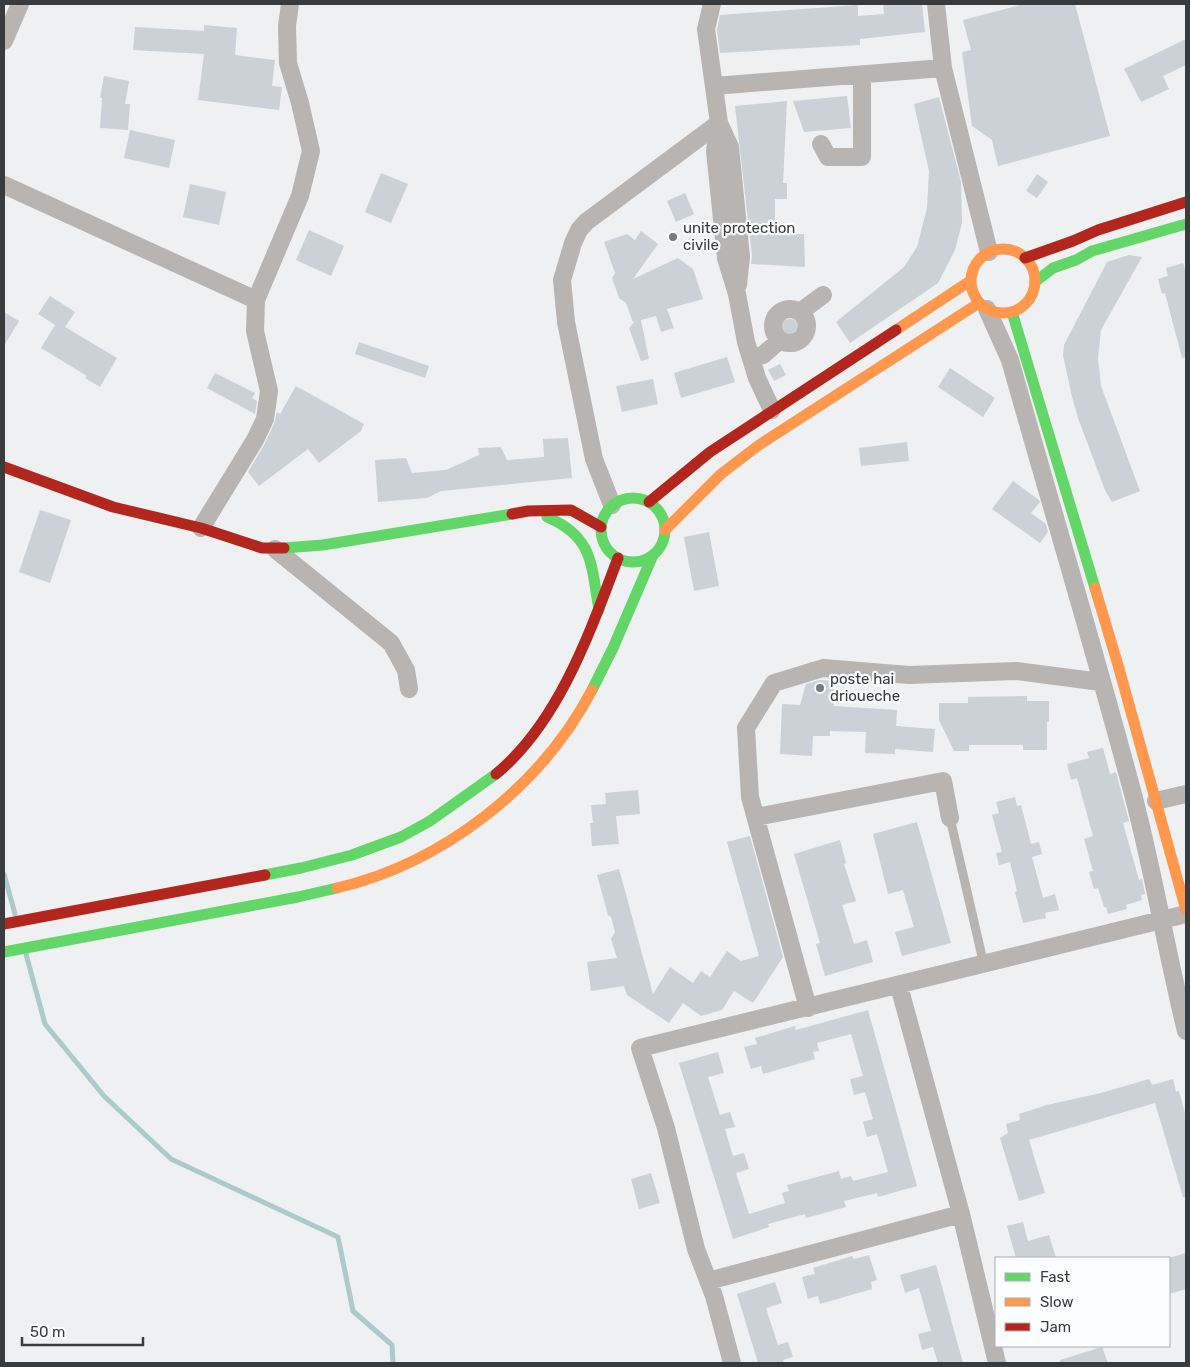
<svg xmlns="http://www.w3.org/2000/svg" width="1190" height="1367" font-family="Rubik,sans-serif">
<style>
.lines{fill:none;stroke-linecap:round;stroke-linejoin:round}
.stream{stroke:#accaca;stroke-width:5}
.building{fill:#cbd1d6}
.lane{stroke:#b8b4b2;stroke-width:9}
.street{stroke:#b8b4b2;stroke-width:18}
.fast{stroke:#63d668;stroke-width:11}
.slow{stroke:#ff974d;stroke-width:11}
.jam{stroke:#b3261e;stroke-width:11}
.poi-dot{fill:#797a7c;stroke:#fbfdff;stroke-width:2}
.labels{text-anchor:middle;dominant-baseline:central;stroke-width:4.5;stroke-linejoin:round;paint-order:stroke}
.poi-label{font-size:15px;fill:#3a3b3c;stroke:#fbfdff;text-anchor:start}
</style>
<rect width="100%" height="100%" fill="#eef0f2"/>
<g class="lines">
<path class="stream" d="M4,874L15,914
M26,954L45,1024L104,1096L171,1159L338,1237L353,1311L392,1345L393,1363"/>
</g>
<path class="building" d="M883,4H922L925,32L860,39V45L720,53L717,30L720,15L858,5V16L884,14Z
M1024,4H1075L1110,136L998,166L992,140L972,126L962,52L971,50L963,20Z
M204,25L237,28L235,55L275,60L272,86L282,87L279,110L198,100L204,54L133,50L135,27L204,31Z
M1186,39V65L1163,76L1169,89L1141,102L1124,69Z
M104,76L129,81L125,104H130L128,130L100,128L102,98H100Z
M847,96L851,128L804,132L793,101Z
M939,97L961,182L962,223L955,250L938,283L850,343L836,322L904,267L917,247L927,208L929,171L914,104Z
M787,101L783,183H787V199H775V235L804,234L805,267L751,264L752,256L735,106Z
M130,130L175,140L169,168L124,158Z
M381,173L408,184L391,223L365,212Z
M1037,174L1048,182L1037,198L1026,191Z
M190,184L226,192L219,225L183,217Z
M685,193L694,214L676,222L667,201Z
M309,230L344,246L331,276L296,260Z
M641,231L658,244L633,279L678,258L693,269L703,299L667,309L674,328L661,332L656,316L641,320L649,359L641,361L629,328L635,321L633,322L626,303L619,298L612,278L615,273L604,242L627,234L635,240Z
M1129,255L1142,257L1101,330L1098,358L1101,386L1140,491L1112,502L1105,490L1078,418L1072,397L1063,355L1064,345L1107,262Z
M1183,263L1186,273V357L1182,358L1165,293L1162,294L1158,279L1168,276L1166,268Z
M50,296L75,312L65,327L117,358L100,387L85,378L87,376L41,348L55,325L38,314Z
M4,312L19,321L4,346Z
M792,319L798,322L800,335H789L782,330L781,320Z
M359,342L429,366L425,378L355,354Z
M727,357L735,382L681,398L674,373Z
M780,364L786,375L774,381L768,370Z
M950,368L995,398L983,417L938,387Z
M215,373L255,393L252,398L257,401L255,414L207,388Z
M653,379L658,404L622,412L616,386Z
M296,386L364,424L361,431L319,463L308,449L259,486L248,472L264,445L274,424L277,412L280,414Z
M568,438L572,478L441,491L427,498L378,502L375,460L406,458L412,473L446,470L479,455L478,448L501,447L507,460L544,457L543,439Z
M907,442L909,461L861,466L859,448Z
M1013,481L1039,500L1040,502L1031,513L1046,524L1048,532L1040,543L992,509Z
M40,510L71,520L50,583L19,572Z
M709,532L719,586L694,591L684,537Z
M820,680L834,681V706L897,710L896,726L935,729L933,752L895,749V754L865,753L866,732L830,731V736H813L812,756L780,754L782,704L800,705L806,684Z
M1027,696V701H1049V721L1047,722V750H1023V745H969V751H954L939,720V703H968V697Z
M1103,748L1110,774L1116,772L1129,821L1123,823L1139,880L1142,879L1145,894L1141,895L1142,900L1126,905L1127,909L1108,914L1106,907H1104L1098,888L1094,889L1089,872L1093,871L1084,839L1093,836L1077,778L1071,780L1067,764L1089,758L1087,752Z
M638,790L640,814L616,816L619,844L592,846L590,823H593L591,805L606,804L605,793Z
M1015,797L1017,806L1021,805L1031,844L1039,842L1042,854L1032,857L1043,898L1055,894L1059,910L1045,913L1046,918L1023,923L1015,892L1017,891L1010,862L999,865L996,853L1002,852L992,815L999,813L996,802Z
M917,822L951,943L902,956L895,932L914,927L903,890L888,894L873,834Z
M750,836L783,957L753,1003L734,991L722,1010L701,1016L683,1003L669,1023L627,995L624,986L591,991L587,962L617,958L611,939L615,932L611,917L608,915L597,875L619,869L653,994L670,967L693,983L701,971L710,977L727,951L741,961L759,956L727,842Z
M840,840L846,863L844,864L856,901L842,905L854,944L867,940L873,962L825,976L816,944L820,943L794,854Z
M868,1010L917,1186L878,1197L877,1193L844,1201L846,1207L806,1218L805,1214L768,1224L769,1227L733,1239L679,1063L718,1052L724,1073L708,1077L720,1115L730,1112L735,1127L725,1129L733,1156L744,1153L749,1169L736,1173L749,1214L785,1203L782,1193L789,1191L787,1185L839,1171L841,1179L851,1176L853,1181L888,1172L877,1134L867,1137L863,1122L873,1119L865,1092L854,1095L850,1079L863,1076L851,1034L817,1043L819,1051L813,1052L815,1059L763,1074L761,1066L751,1069L744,1047L757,1044L755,1038L795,1026L796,1030Z
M1149,1079L1152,1085L1173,1079L1176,1092L1179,1091L1186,1117V1197H1183L1155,1103L1029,1140L1045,1193L1019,1201L1000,1138L1008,1133L1006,1124L1020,1120L1019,1114L1047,1105L1101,1093Z
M651,1173L660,1203L639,1209L631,1179Z
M1023,1222L1028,1241L1049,1235L1056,1258H1016L1007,1226Z
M1186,1253V1289L1169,1294V1258Z
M869,1255L877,1280L871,1282L872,1289L820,1304L818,1296L808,1299L802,1277L815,1274L813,1268L852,1256L854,1259Z
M936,1265L963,1363H938L933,1347L922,1350L918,1334L931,1331L919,1288L905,1293L900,1275Z
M775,1282L782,1303L766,1308L778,1345L788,1342L793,1357L783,1360L784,1363H758L737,1294Z
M1102,1347L1108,1363H1060V1360Z"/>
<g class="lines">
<path class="lane" d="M950,818L984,965"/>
<path class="street" d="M712,4L706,29L719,123L715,151L726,258L737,294L746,342L757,378L772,410
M936,4L943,68L989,252
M4,41L20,4
M714,86L943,68
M719,123L730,147L741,257L738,285
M821,144L828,157H862V75
M4,185L256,300
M773 326a17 17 0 1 1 34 0a17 17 0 1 1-34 0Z
M987,309L1010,360C1051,506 1095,651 1134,798C1154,875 1167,954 1186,1031
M800,312L823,295
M751,358L763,355L780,340
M612,505L594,459L566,322L562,280L573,243L579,230L586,222L719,123
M201,528L255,440L265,419L269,391L255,331L256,300L300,196L311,151L300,103L288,63L287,26L290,4
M275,549L391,643L406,670L409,689
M1156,801L1186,794
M756,817L943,781L950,818
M899,986L961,1214L997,1363
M808,1008L750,797L746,728L774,683L823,668L909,675L1016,671L1101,682
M708,1281L961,1214
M732,1363L714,1296L696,1249L666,1128L640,1048L1186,914"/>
<path class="fast" d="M1035,282L1053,268L1076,260L1092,251L1186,224
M1012,312L1095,588
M601 530a32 32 0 1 1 64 0a32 32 0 1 1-64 0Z
M547,517C594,537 591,565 599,610
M284,548L323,545L512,514
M592,690L613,648L653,555
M265,875L301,868L352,855L401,837L430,821L496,774
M4,952L298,897L337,888"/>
<path class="slow" d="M971 281a32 32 0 1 1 64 0a32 32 0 1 1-64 0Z
M896,330L970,281
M665,530L721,474L759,445L979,303
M1095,588L1118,665L1186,910
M337,888C443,863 541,787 592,690"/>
<path class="jam" d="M1025,258L1073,241L1098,230L1186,202
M4,467L113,507L201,528L262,548H284
M649,502L710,452L896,330
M512,514L528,511L571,510L601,527
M496,774C559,722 590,632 618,558
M4,924L265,875"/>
</g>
<g class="poi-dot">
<circle cx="673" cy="237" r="5"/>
<circle cx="820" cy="688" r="5"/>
</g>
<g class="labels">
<g class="poi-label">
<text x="683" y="228">unite protection<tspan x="683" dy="17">civile</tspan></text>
<text x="830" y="679">poste hai<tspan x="830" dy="17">drioueche</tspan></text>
</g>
</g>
<rect width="1190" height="1367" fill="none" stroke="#3a3b3c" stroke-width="10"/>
<rect x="995" y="1257" width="175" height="90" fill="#fbfdff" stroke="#aeafb1"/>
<rect x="1005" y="1273" width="25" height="8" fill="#63d668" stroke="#aeafb1"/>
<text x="1040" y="1282" font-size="15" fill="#3a3b3c">Fast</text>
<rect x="1005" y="1298" width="25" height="8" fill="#ff974d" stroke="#aeafb1"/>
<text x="1040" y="1307" font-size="15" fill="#3a3b3c">Slow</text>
<rect x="1005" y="1323" width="25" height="8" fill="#b3261e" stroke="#aeafb1"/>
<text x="1040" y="1332" font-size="15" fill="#3a3b3c">Jam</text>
<path d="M22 1337v8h121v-8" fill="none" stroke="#3a3b3c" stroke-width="2.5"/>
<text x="30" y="1337" font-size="15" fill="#3a3b3c" stroke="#fbfdff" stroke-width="4" paint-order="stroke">50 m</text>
</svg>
